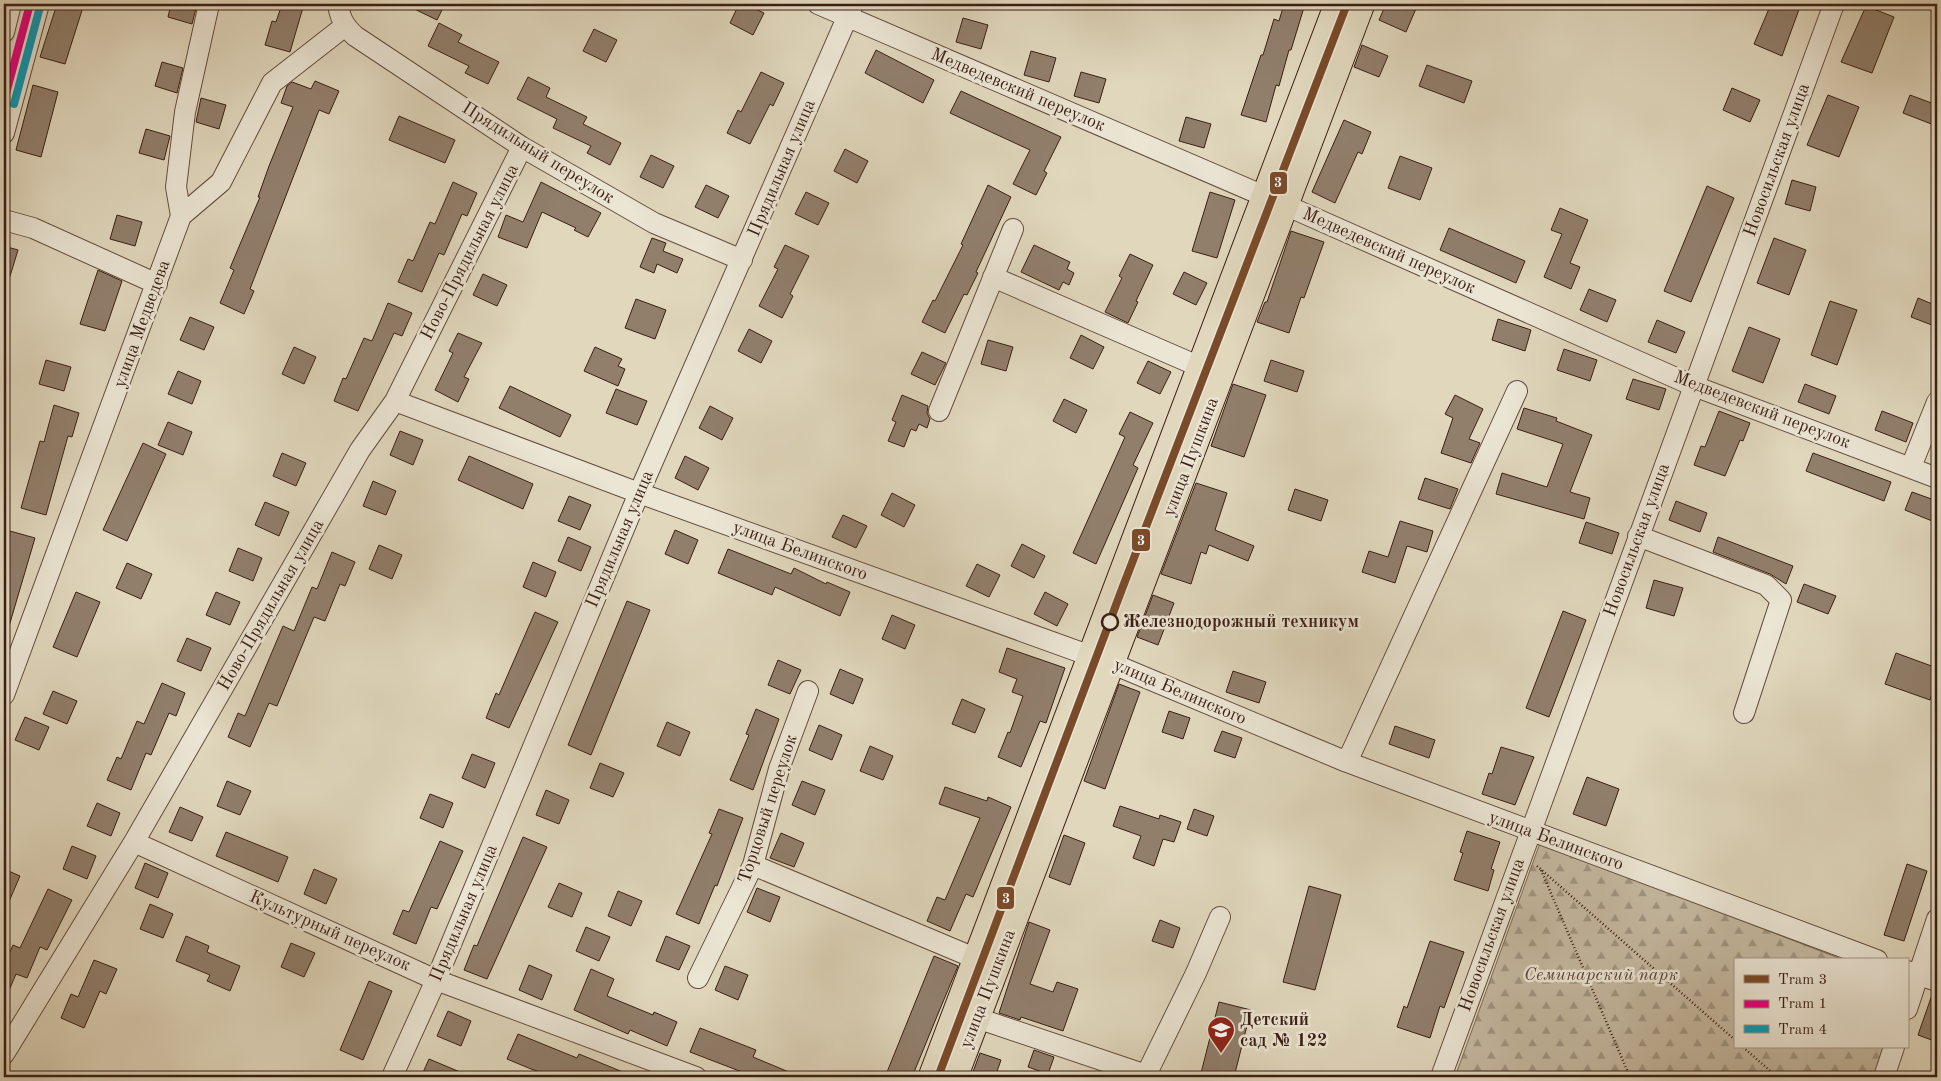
<svg xmlns="http://www.w3.org/2000/svg" width="1941" height="1081" font-family="'Old Standard TT',serif">
<style>
.forest{fill:url(#forest-firs);stroke:#806c5a}
.building{fill:#917f6c;stroke:#3b1f14}
.lines{fill:none;stroke-linecap:round;stroke-linejoin:round}
.minor-casing{stroke:#644d3e;stroke-width:22}
.major-casing{stroke:#3b1f14;stroke-width:27}
.path{stroke:#3b1f14;stroke-width:2.5;stroke-dasharray:1 2.5;stroke-linecap:butt}
.minor{stroke:#ebe5d4;stroke-width:20}
.major{stroke:#e0d7bd;stroke-width:25}
.tram-1-casing{stroke:#ebe5d4;stroke-width:11}
.tram-2-casing{stroke:#ebe5d4;stroke-width:11}
.tram-3-casing{stroke:#ebe5d4;stroke-width:11}
.tram-1{stroke:#7a4b2a;stroke-width:8}
.tram-2{stroke:#e5007d;stroke-width:8}
.tram-3{stroke:#069bbb;stroke-width:8}
.stop-dot{fill:#ebe5d4;stroke:#3b1f14;stroke-width:2.5}
.labels{text-anchor:middle;dominant-baseline:central;stroke-width:5;stroke-linejoin:round;paint-order:stroke}
.street-label{font-size:18px;fill:#3b1f14;stroke:#ebe5d4}
.stop-label{font-size:18px;font-weight:bold;fill:#3b1f14;stroke:#ebe5d4;text-anchor:start}
.park-label{font-size:18px;font-style:italic;fill:#5d4537;stroke:#ebe5d4}
.poi-label{font-size:18px;font-weight:bold;fill:#3b1f14;stroke:#ebe5d4;text-anchor:start}
.line-badge{stroke:#ebe5d4;stroke-width:2}
.badge-label{font-size:14px;text-anchor:middle;font-weight:bold;fill:#fff}
</style>
<defs>
<pattern id="forest-firs" width="22" height="20" patternUnits="userSpaceOnUse" patternTransform="scale(1.25)"><rect width="22" height="20" fill="#c4b8a0"/><path d="M5 1l3.5 6h-7zM16 11l3.5 6h-7z" fill="#a09581"/></pattern>
</defs>
<rect width="100%" height="100%" fill="#e0d7bd"/>
<filter id="stains"><feTurbulence type="fractalNoise" baseFrequency=".004" numOctaves="4"/><feColorMatrix values="0 0 0 0 .2 0 0 0 0 .09 0 0 0 0 .02 0 0 0 .5 -.17"/></filter>
<radialGradient id="worn" r=".72"><stop offset=".6" stop-color="#630" stop-opacity="0"/><stop offset="1" stop-color="#630" stop-opacity=".3"/></radialGradient>
<path class="forest" d="M1540,843L1844,960H1735V1047H1886L1875,1077H1455Z"/>
<path class="building" d="M57,4H84L65,64L40,57Z
M171,4H197L192,24L168,17Z
M282,4H304L290,52L265,45L272,21L276,22Z
M404,4H445L437,20Z
M739,4H745L764,13L753,35L730,23Z
M1284,4H1305L1291,50H1289L1279,86L1276,85L1266,122L1241,115L1261,55H1263L1274,19L1279,21Z
M1386,4H1418L1406,32L1379,20Z
M1771,4H1801L1782,56L1754,44Z
M1866,6L1894,17L1872,73L1841,62Z
M963,18L988,25L981,49L956,42Z
M439,23L462,35L458,42L499,62L488,84L465,73L469,66L428,46Z
M594,29L617,40L606,62L583,51Z
M1362,45L1388,56L1379,77L1354,67Z
M876,50L934,80L923,103L865,73Z
M1031,51L1056,58L1049,82L1024,75Z
M162,62L183,68L177,93L155,86Z
M1427,65L1472,81L1464,103L1419,86Z
M761,72L784,83L773,106L770,104L750,144L727,133L738,110L741,112Z
M1081,72L1106,79L1099,103L1074,96Z
M528,77L550,88L546,97L587,117L583,124L621,143L610,165L587,153L591,146L553,128L557,119L517,99Z
M315,81L339,91L329,114L319,110L250,289L254,291L244,314L220,303L234,270L230,268L260,197H258L269,166L293,107L281,103L287,86L292,82L311,89Z
M33,85L58,92L41,157L16,150Z
M1732,88L1760,100L1750,122L1723,110Z
M961,91L1061,137L1044,171L1047,173L1036,195L1013,184L1030,150L950,113Z
M1828,95L1859,107L1839,157L1807,145Z
M1910,95L1937,105V118L1934,125L1903,113Z
M201,98L226,105L219,129L196,122Z
M399,116L455,140L445,163L389,140Z
M1186,117L1211,124L1204,148L1179,141Z
M1344,120L1371,132L1362,154L1358,152L1335,203L1312,192Z
M146,129L170,136L164,160L139,153Z
M845,149L868,161L857,183L834,171Z
M651,155L674,166L663,188L640,177Z
M1400,156L1432,168L1420,200L1388,188Z
M1792,180L1816,187L1810,211L1785,204Z
M453,182L477,193L467,216L462,214L444,255L439,253L422,292L398,282L408,259L413,261L430,222L435,224Z
M541,182L601,213L588,237L574,230L576,228L542,212L527,248L498,237L506,215L523,222Z
M706,185L729,196L718,218L695,207Z
M988,185L1011,197L976,272L978,273L967,295L964,294L945,333L922,322L933,300L935,301L963,245L961,244Z
M1707,186L1734,198L1691,302L1664,291Z
M806,192L829,203L818,225L795,214Z
M1210,192L1235,200L1217,258L1192,251Z
M1560,208L1588,220L1570,263L1580,267L1571,289L1544,277L1562,234L1551,230Z
M117,215L142,222L135,246L110,239Z
M1449,228L1525,261L1516,283L1440,250Z
M1291,231L1324,242L1304,298L1301,297L1289,333L1257,322L1265,302H1267Z
M652,238L666,243L663,251L683,259L677,273L657,264L654,273L640,267Z
M1774,238L1806,250L1789,295L1757,283Z
M785,245L809,256L790,294L793,296L782,318L759,306L778,269L774,267Z
M1034,245L1070,262L1067,269L1074,273L1069,285L1063,282L1059,290L1021,272Z
M4,246L18,250L7,286L4,285Z
M1130,254L1153,265L1136,301L1138,302L1128,323L1105,312L1122,278L1119,276Z
M98,270L122,281L105,331L80,324Z
M1184,272L1207,283L1196,305L1173,294Z
M483,274L507,285L497,306L473,295Z
M1589,289L1616,300L1607,322L1580,310Z
M1918,298L1937,306V327L1911,317Z
M636,299L666,310L655,339L625,328Z
M1830,301L1857,310L1837,365L1811,355Z
M388,303L412,313L402,336L394,333L358,411L334,401L343,378L346,379L364,338L372,341Z
M190,317L214,327L204,350L180,340Z
M1498,319L1531,330L1525,351L1492,340Z
M1657,320L1685,332L1676,353L1648,342Z
M1749,327L1780,339L1763,383L1732,371Z
M749,329L772,341L761,363L738,351Z
M458,333L482,343L464,377L469,379L458,402L435,390L453,353L449,351Z
M1081,335L1104,347L1093,369L1070,358Z
M988,340L1013,347L1006,371L981,364Z
M294,347L316,357L304,384L282,374Z
M595,347L622,359L618,366L625,369L618,386L584,371Z
M1564,349L1597,360L1590,381L1557,370Z
M922,352L946,363L935,385L911,374Z
M46,360L71,367L64,391L39,384Z
M1271,360L1304,371L1297,392L1264,381Z
M1148,361L1171,372L1160,394L1137,383Z
M178,371L201,381L192,404L168,394Z
M1633,379L1666,389L1659,410L1626,399Z
M1233,384L1266,395L1244,457L1211,446Z
M1805,384L1836,396L1829,414L1798,402Z
M510,386L571,415L560,437L499,408Z
M616,389L647,401L637,425L606,413Z
M902,395L928,406L927,413L930,419L927,428L919,424L916,431L911,429L904,447L888,441L896,422L892,420Z
M1455,395L1483,409L1469,439L1480,443L1471,463L1441,453L1453,418L1445,414Z
M1064,399L1087,410L1076,433L1053,421Z
M54,405L79,413L72,437L68,436L46,515L21,508L40,441L44,442Z
M710,406L733,418L722,440L699,428Z
M1524,408L1557,418L1556,421L1592,435L1570,492L1590,498L1584,519L1496,494L1502,473L1547,487L1563,444L1517,429Z
M1719,411L1750,423L1743,441L1740,440L1725,476L1694,465L1701,446L1705,447Z
M1882,411L1913,423L1906,442L1875,430Z
M1130,412L1153,423L1133,465L1138,468L1096,564L1073,553L1125,437L1119,434Z
M168,422L192,432L183,455L158,445Z
M400,431L423,440L413,465L390,455Z
M143,443L166,454L127,541L103,530Z
M282,453L306,463L296,486L273,476Z
M1813,453L1891,482L1884,501L1806,471Z
M469,456L533,484L523,509L458,480Z
M685,456L709,468L698,490L675,478Z
M1425,478L1458,489L1450,509L1418,499Z
M373,481L396,491L386,515L363,506Z
M1196,483L1227,493L1215,530L1254,546L1248,561L1209,545L1206,554L1201,552L1191,584L1161,574Z
M1295,489L1328,500L1321,521L1288,510Z
M1912,492L1937,501V523L1905,510Z
M892,493L915,505L904,527L881,515Z
M569,496L591,505L580,530L558,521Z
M1676,501L1707,513L1700,532L1669,520Z
M265,502L289,512L279,536L255,525Z
M843,515L867,526L856,548L832,537Z
M1400,521L1433,531L1427,552L1407,546L1395,583L1362,572L1369,551L1388,557Z
M1586,522L1619,533L1612,554L1579,543Z
M675,530L698,540L688,564L665,554Z
M10,531L35,538L7,633H4V552Z
M568,537L591,547L581,571L558,561Z
M1718,537L1793,566L1786,584L1770,574L1713,552Z
M1022,544L1045,556L1034,578L1011,566Z
M379,545L402,555L392,579L369,569Z
M238,548L262,558L253,581L229,571Z
M728,549L791,574L794,568L826,584L827,582L850,592L840,616L775,587L772,595L718,573Z
M332,552L355,562L345,586L340,584L325,621L314,617L277,706L269,703L250,747L228,737L238,713L245,716L283,626L294,631L312,587L317,589Z
M533,562L556,572L546,597L523,587Z
M127,563L152,574L141,599L116,588Z
M977,564L1000,575L989,597L966,586Z
M1654,580L1683,588L1674,616L1646,608Z
M1804,584L1836,596L1828,614L1797,602Z
M76,592L100,602L77,657L53,647Z
M216,592L240,602L230,625L206,615Z
M1045,592L1068,604L1057,626L1034,614Z
M1153,595L1174,603L1158,645L1137,637Z
M627,601L650,610L591,755L568,745Z
M1563,611L1586,620L1549,717L1526,708Z
M535,612L558,622L509,728L486,718L496,693L499,695Z
M892,615L915,625L905,649L882,639Z
M187,638L211,648L201,671L177,661Z
M1007,648L1065,668L1046,723L1040,721L1021,767L998,757L1008,732L1010,733L1023,696L1012,692L1017,679L999,672Z
M1896,653L1937,668V679L1930,700L1885,684Z
M778,660L801,670L790,694L768,685Z
M840,669L863,679L853,704L830,694Z
M1233,671L1266,682L1259,703L1226,692Z
M162,683L185,693L176,716L169,713L151,755L146,753L131,790L107,780L117,757L121,759L137,721L144,724Z
M1119,684L1140,692L1105,789L1084,781Z
M53,691L77,701L67,724L43,714Z
M962,699L985,709L975,733L952,724Z
M756,709L779,719L753,790L730,780L749,735L746,734Z
M1169,711L1190,718L1183,739L1162,732Z
M25,717L49,727L39,750L15,740Z
M667,722L690,732L680,756L657,746Z
M819,725L842,735L832,760L809,750Z
M1395,726L1435,740L1429,758L1389,744Z
M1222,731L1242,738L1235,758L1214,751Z
M870,746L893,756L883,780L860,771Z
M1501,747L1534,757L1515,805L1482,794L1489,773L1492,774Z
M472,754L495,763L485,788L462,778Z
M600,763L624,773L613,797L590,788Z
M1587,777L1619,789L1606,826L1573,814Z
M227,781L251,791L240,815L217,806Z
M802,781L825,790L815,815L792,805Z
M945,787L987,801L988,797L1011,807L973,897L966,894L950,931L927,921L937,897L945,900L980,818L939,804Z
M546,790L569,800L559,824L536,815Z
M430,794L453,803L443,828L420,818Z
M97,803L120,813L111,836L87,826Z
M1120,806L1159,819L1160,815L1181,822L1174,842L1163,839L1154,866L1133,858L1141,836L1113,826Z
M180,807L203,817L192,841L169,832Z
M719,809L743,818L717,886L715,885L699,924L676,914L712,834L709,833Z
M1194,809L1214,816L1207,836L1187,829Z
M1467,831L1500,842L1491,869L1494,870L1488,891L1454,880L1463,853L1460,852Z
M226,832L288,857L278,882L216,856Z
M781,833L804,843L794,867L770,858Z
M1064,835L1085,843L1070,885L1049,877Z
M523,837L547,847L487,979L464,970L474,945L477,946Z
M440,841L463,851L437,909L431,907L416,944L393,934L403,910L409,912Z
M72,846L96,856L87,879L63,869Z
M145,863L168,873L158,898L135,888Z
M1907,864L1927,871L1904,941L1884,935Z
M4,869L20,876L4,913Z
M314,869L337,879L326,904L304,894Z
M559,883L582,893L572,917L548,907Z
M1309,886L1341,895L1315,990L1283,982Z
M757,888L780,897L770,922L747,912Z
M48,889L72,900L47,950L40,947L27,978L16,974L4,1002V966L13,945L20,948Z
M618,891L642,901L631,926L608,916Z
M150,904L173,914L163,938L140,929Z
M1160,920L1180,928L1173,948L1152,941Z
M1029,922L1050,930L1030,984L1053,992L1057,982L1078,989L1063,1031L1021,1017L1020,1020L999,1013Z
M586,927L610,937L599,961L576,951Z
M186,936L209,946L207,952L240,966L230,991L207,981L210,975L176,961Z
M666,936L690,946L679,970L656,961Z
M1430,941L1464,952L1444,1008L1440,1006L1430,1038L1397,1027L1404,1006L1407,1008Z
M291,943L315,953L304,977L281,967Z
M934,956L958,966L940,1009L912,1077H885Z
M94,960L117,969L106,994L100,991L84,1028L61,1018L71,994L78,997Z
M529,965L552,975L542,1000L519,990Z
M725,966L748,975L738,1000L715,990Z
M591,969L614,979L607,996L653,1015L654,1012L677,1022L667,1046L630,1030L628,1034L574,1010Z
M369,981L392,991L363,1060L340,1050Z
M1933,992L1937,993V1042L1918,1035Z
M1219,1002L1251,1010L1234,1077H1200Z
M448,1011L471,1021L461,1046L437,1036Z
M700,1028L756,1050L753,1057L801,1077H755L690,1052Z
M518,1034L577,1058L579,1054L635,1077H555L531,1069L507,1059Z
M1034,1050L1054,1057L1048,1074L1028,1067Z
M980,1053L1001,1060L995,1077H971Z
M429,1059L472,1077H421Z"/>
<g class="lines">
<g class="minor-casing">
<path id="minor" d="M338,4C340,18 344,26 355,36L522,147L654,223L742,260
M818,4L1285,205L1694,386L1937,478
M4,32L11,4
M4,133L39,4
M181,216L176,187L185,112L209,4
M4,220L33,228L157,284
M993,277L1198,366
M395,401L639,493L1113,664L1347,762L1877,960
M939,411L1013,229
M1911,467L1937,402
M1638,536L1766,585L1781,600L1744,713
M4,695L181,216L221,182L272,83L345,26
M1347,762L1517,391
M134,842L436,980L696,1077
M753,865L977,959
M1907,971L1937,981
M698,978L753,865L779,769L808,691
M1907,1009L1937,919
M977,1018L1146,1075L1196,973L1220,917
M4,1054L134,842L360,450L395,401L522,147
M392,1077L436,980L639,493L853,4
M1441,1077L1834,4
M1884,1077L1894,1047"/>
</g>
<g class="major-casing">
<path id="major" d="M931,1077C1069,720 1199,360 1337,4
M955,1077L1362,4"/>
</g>
<path class="path" d="M1537,866L1735,1040
M1541,870L1630,1077
M1743,1047L1777,1077"/>
<use href="#minor" class="minor"/>
<use href="#major" class="major"/>
<g class="tram-1-casing">
<path id="tram-1" d="M938,1077L1122,589L1347,4"/>
</g>
<g class="tram-2-casing">
<path id="tram-2" d="M4,101L30,4"/>
</g>
<g class="tram-3-casing">
<path id="tram-3" d="M14,104L40,7"/>
</g>
<use href="#tram-1" class="tram-1"/>
<use href="#tram-2" class="tram-2"/>
<use href="#tram-3" class="tram-3"/>
</g>
<defs>
<g id="school-pin" transform="scale(1.4375)"><path d="M0 17L-7.5 6A9.5 9.5 0 1 1 7.5 6Z" fill="#8f2418" stroke="#ebe5d4"/><path d="M0-5L7-2L0 1L-7-2ZM-4 1L0 2.5L4 1V4Q0 6-4 4Z" fill="#fff"/></g>
</defs>
<g fill-rule="evenodd">
<use href="#school-pin" x="1221" y="1030"/>
</g>
<circle class="stop-dot" cx="1110" cy="622" r="8"/>
<g class="labels">
<g class="street-label">
<text transform="translate(1018 90) rotate(23)">Медведевский переулок</text>
<text transform="translate(538 153) rotate(32)">Прядильный переулок</text>
<text transform="translate(1777 160) rotate(-70)">Новосильская улица</text>
<text transform="translate(782 168) rotate(-67)">Прядильная улица</text>
<text transform="translate(1389 251) rotate(24)">Медведевский переулок</text>
<text transform="translate(470 252) rotate(-63)">Ново-Прядильная улица</text>
<text transform="translate(142 324) rotate(-70)">улица Медведева</text>
<text transform="translate(1762 410) rotate(21)">Медведевский переулок</text>
<text transform="translate(1191 457) rotate(-69)">улица Пушкина</text>
<text transform="translate(620 539) rotate(-67)">Прядильная улица</text>
<text transform="translate(1637 540) rotate(-70)">Новосильская улица</text>
<text transform="translate(800 551) rotate(20)">улица Белинского</text>
<text transform="translate(271 605) rotate(-60)">Ново-Прядильная улица</text>
<text transform="translate(1180 692) rotate(23)">улица Белинского</text>
<text transform="translate(768 809) rotate(-72)">Торцовый переулок</text>
<text transform="translate(1556 841) rotate(20)">улица Белинского</text>
<text transform="translate(464 913) rotate(-67)">Прядильная улица</text>
<text transform="translate(330 931) rotate(24)">Культурный переулок</text>
<text transform="translate(1492 935) rotate(-70)">Новосильская улица</text>
<text transform="translate(988 989) rotate(-69)">улица Пушкина</text>
</g>
<g class="stop-label">
<text x="1123" y="622">Железнодорожный техникум</text>
</g>
<g class="park-label">
<text x="1601" y="975">Семинарский парк</text>
</g>
<g class="poi-label">
<text x="1240" y="1020">Детский<tspan x="1240" dy="21">сад № 122</tspan></text>
</g>
</g>
<g class="line-badge">
<rect x="1269" y="171" width="19" height="24" rx="5" fill="#7a4b2a"/>
<rect x="1131" y="528" width="20" height="24" rx="5" fill="#7a4b2a"/>
<rect x="996" y="886" width="19" height="24" rx="5" fill="#7a4b2a"/>
</g>
<g class="badge-label">
<text x="1278" y="187">3</text>
<text x="1141" y="545">3</text>
<text x="1006" y="903">3</text>
</g>
<rect width="1941" height="1081" fill="none" stroke="#e0d7bd" stroke-width="20"/>
<rect x="5" y="5" width="1931" height="1071" fill="none" stroke="#3b1f14" stroke-width="2.5"/>
<rect x="10" y="10" width="1921" height="1061" fill="none" stroke="#3b1f14"/>
<rect x="1734" y="958" width="175" height="90" fill="#ebe5d4" stroke="#a59687"/>
<rect x="1744" y="975" width="25" height="8" fill="#7a4b2a" stroke="#a59687"/>
<text x="1778" y="984" font-size="15" fill="#3b1f14">Tram 3</text>
<rect x="1744" y="1000" width="25" height="8" fill="#e5007d" stroke="#a59687"/>
<text x="1778" y="1008" font-size="15" fill="#3b1f14">Tram 1</text>
<rect x="1744" y="1025" width="25" height="8" fill="#069bbb" stroke="#a59687"/>
<text x="1778" y="1034" font-size="15" fill="#3b1f14">Tram 4</text>
<rect width="100%" height="100%" filter="url(#stains)"/>
<rect width="100%" height="100%" fill="url(#worn)"/>
</svg>
